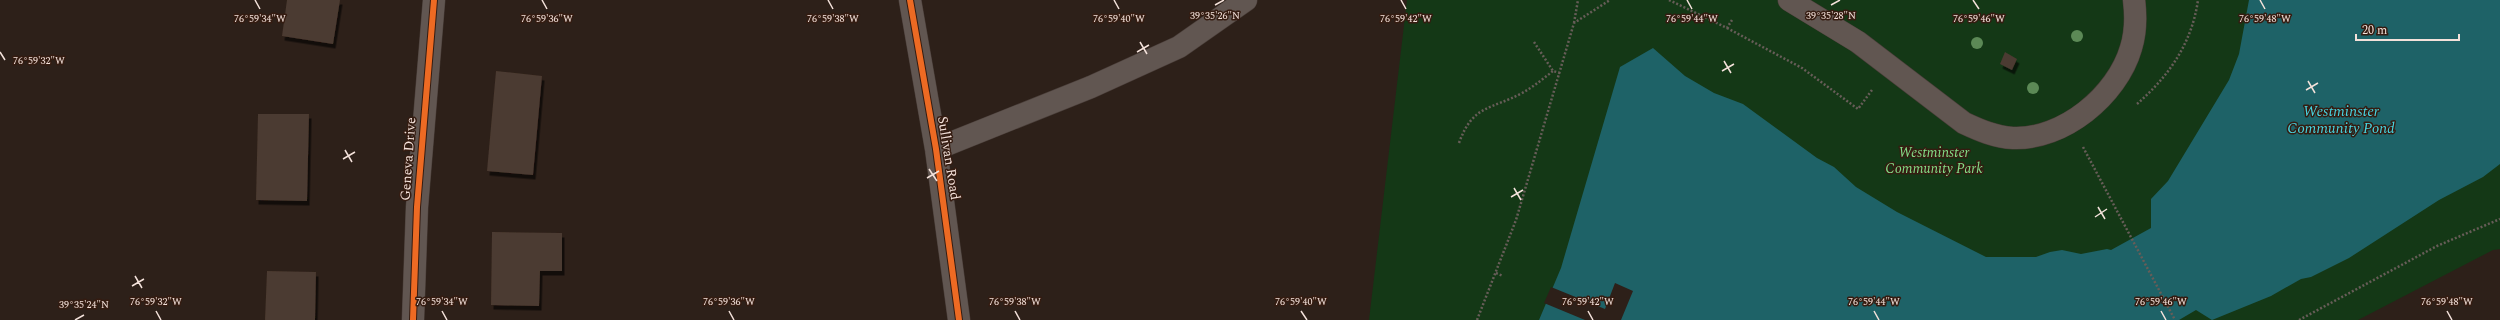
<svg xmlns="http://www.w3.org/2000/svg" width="2500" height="320" font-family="Spectral,serif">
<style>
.green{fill:#143816}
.water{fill:#1e6267}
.pier{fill:#2d2019}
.building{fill:#4b3a30;filter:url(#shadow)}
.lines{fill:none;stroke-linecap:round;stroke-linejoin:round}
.minor-casing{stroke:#493d38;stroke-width:23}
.path{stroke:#675d58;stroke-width:2.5;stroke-dasharray:2 2;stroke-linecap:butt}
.minor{stroke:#615651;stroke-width:22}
.cycleway-casing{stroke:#351c11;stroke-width:8}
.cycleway{stroke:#ed6a23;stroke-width:6}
.tree{fill:#5c8956}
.ticks{fill:none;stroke:#f3e1da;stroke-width:1.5}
.labels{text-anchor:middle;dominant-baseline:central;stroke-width:3;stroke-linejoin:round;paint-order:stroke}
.park-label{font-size:14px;font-style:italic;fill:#83df88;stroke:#351c11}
.street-label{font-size:14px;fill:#f3e1da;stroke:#351c11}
.water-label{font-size:15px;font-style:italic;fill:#47d5e2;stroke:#351c11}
.ticks-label{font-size:10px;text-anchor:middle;fill:#f3e1da;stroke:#351c11;stroke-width:3;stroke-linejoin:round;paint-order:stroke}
</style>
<defs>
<filter id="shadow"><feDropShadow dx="2.5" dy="4.5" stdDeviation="0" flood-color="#0009"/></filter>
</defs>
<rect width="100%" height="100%" fill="#2d2019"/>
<path class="green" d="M1407,0H2500V249L2493,250L2358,320H1369Z"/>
<path class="water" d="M2249,0H2500V164L2483,177L2439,200L2349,258L2311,277L2301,279L2271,296L2212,320L2196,310L2179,320H1539L1561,268L1620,67L1653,48L1685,76L1714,93L1743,104L1817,158L1834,167L1856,187L1897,212L1986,257H2036L2050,252L2062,250L2081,254L2107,249L2111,250L2151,228V199L2168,181L2229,80L2239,54Z"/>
<path class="pier" d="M1615,283L1633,291L1621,320H1585L1544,303L1551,287L1605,309Z"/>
<path class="building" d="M287,0H340L333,44L282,36Z
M2005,52L2017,59L2012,70L2000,64Z
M496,71L542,76L533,175L487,171Z
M258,114H309L307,201L256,200Z
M492,232L562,233V271H540L539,306L491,305Z
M267,271L316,272L315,320H265Z"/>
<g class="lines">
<g class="minor-casing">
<path id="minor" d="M910,0L936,149L959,320
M1789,0L1858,42L1964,123C1979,130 1995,137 2013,138C2063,140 2117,96 2131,48C2136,32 2136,16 2134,0
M936,149L1091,87L1179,47L1246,0
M413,320L417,207L434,0"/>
</g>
<path class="path" d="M1669,0L1727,28L1732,20
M1574,23L1578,0
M1727,28L1802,68L1858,109L1872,90
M1534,42L1553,71L1560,73
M2137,104C2169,76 2192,43 2198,0
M1459,143C1473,104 1491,110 1522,93C1533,87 1543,79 1553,71
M2083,147L2175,320
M1496,273L1503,276
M1477,320L1516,220L1574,23L1610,0
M2299,320L2437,246L2500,219"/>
<use href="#minor" class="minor"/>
<g class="cycleway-casing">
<path id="cycleway" d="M910,0L936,149L959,320
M413,320L417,207L434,0"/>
</g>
<use href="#cycleway" class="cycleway"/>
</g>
<g class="tree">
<circle cx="2077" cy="36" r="6"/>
<circle cx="1977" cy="43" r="6"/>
<circle cx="2033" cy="88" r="6"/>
</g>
<path class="ticks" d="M255,0L260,9M542,0L547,9M828,0L833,9M1114,0L1119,9M1401,0L1406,9M1687,0L1692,9M1973,0L1979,9M2260,0L2265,9M1215,5L1224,0M1831,5L1840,0M1140,42L1147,54M0,52L5,60M1137,52L1149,45M1724,61L1731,73M1722,71L1734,64M2308,81L2315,93M2306,90L2318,83M345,150L352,162M343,159L355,152M929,169L937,181M927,178L939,171M1514,188L1521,200M1511,197L1523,190M2098,207L2105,219M2095,217L2107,209M135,276L142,288M132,286L144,279M156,311L161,320M442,311L447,320M729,311L734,320M1015,311L1020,320M1301,311L1307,320M1588,311L1593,320M1874,311L1879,320M2161,311L2166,320M2447,311L2452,320M75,320L84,315"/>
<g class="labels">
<g class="park-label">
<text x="1934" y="152">Westminster<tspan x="1934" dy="16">Community Park</tspan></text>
</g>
<g class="street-label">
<text transform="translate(949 158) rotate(81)">Sullivan Road</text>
<text transform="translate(408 159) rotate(-86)">Geneva Drive</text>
</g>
<g class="water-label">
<text x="2341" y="111">Westminster<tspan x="2341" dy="17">Community Pond</tspan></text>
</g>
</g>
<g class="ticks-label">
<text x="1215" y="19">39°35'26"N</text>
<text x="1831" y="19">39°35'28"N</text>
<text x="2265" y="22">76°59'48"W</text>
<text x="260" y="22">76°59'34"W</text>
<text x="547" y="22">76°59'36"W</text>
<text x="833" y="22">76°59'38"W</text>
<text x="1119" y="22">76°59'40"W</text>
<text x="1406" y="22">76°59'42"W</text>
<text x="1692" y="22">76°59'44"W</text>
<text x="1979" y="22">76°59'46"W</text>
<text x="39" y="64">76°59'32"W</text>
<text x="156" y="305">76°59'32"W</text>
<text x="442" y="305">76°59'34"W</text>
<text x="729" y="305">76°59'36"W</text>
<text x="1015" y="305">76°59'38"W</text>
<text x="1301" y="305">76°59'40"W</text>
<text x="1588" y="305">76°59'42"W</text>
<text x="1874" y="305">76°59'44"W</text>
<text x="2161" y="305">76°59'46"W</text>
<text x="2447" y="305">76°59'48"W</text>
<text x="84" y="308">39°35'24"N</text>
</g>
<path d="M2356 34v6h103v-6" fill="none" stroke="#f3e1da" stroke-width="2"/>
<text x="2362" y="34" font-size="12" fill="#f3e1da" stroke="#351c11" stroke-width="3" paint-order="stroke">20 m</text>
</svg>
